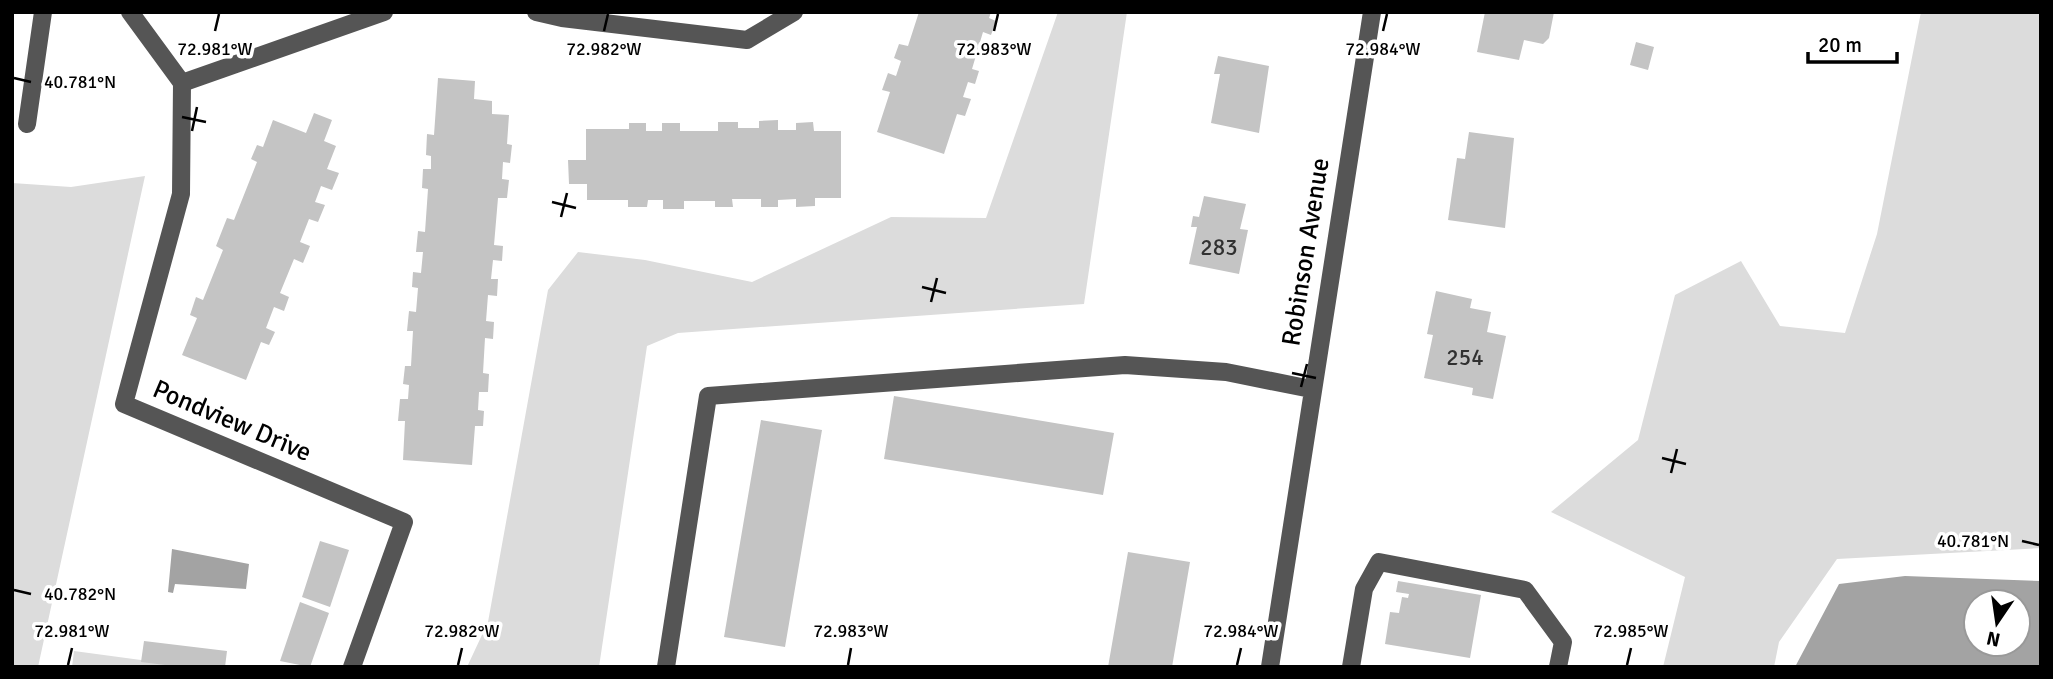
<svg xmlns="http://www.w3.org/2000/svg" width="2053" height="679" font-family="Signika,sans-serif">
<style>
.green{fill:#dcdcdc}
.water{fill:#a3a3a3;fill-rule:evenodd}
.building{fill:#c4c4c4}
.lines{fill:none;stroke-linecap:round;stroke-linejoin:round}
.minor{stroke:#555;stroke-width:18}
.ticks{fill:none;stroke:#000;stroke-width:2.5}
.labels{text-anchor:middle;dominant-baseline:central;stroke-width:7;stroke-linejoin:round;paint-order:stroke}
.number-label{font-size:23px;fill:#313131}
.street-label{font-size:26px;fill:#000;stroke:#fff}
.ticks-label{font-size:18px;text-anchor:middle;fill:#000;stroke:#fff;stroke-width:7;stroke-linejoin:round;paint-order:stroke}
</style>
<rect width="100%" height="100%" fill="#fff"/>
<path class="green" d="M1058,12H1127L1084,304L678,333L647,346L599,667H467L488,622L548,290L578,252L645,260L752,282L891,217L986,218Z
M1921,12H2041V548L1837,559L1779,642L1774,667H1663L1685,577L1551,512L1638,440L1675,295L1741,261L1780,326L1845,333L1877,234Z
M145,176L38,667H12V183L71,187Z
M74,651L193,667H72Z"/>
<path class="water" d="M172,549L249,564L246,589L175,584L173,593L168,592Z
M1905,576L2041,581V667H1795L1839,584ZM1976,602H2018V644H1976Z"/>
<path class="building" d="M919,12H991L989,18L996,21L991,35L983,32L972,69L979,71L975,84L968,82L963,97L971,99L965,116L957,114L944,154L877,132L890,92L882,90L888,73L896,76L901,61L894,58L899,44L908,46Z
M1485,12H1554L1549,38L1543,44L1524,40L1519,60L1477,52Z
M1636,42L1654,47L1648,70L1630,65Z
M1218,56L1269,66L1259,133L1211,123L1220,74H1214Z
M438,78L475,81L474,99L492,101V114L509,115L507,144L512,145L510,163L503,162L502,179L509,180L507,198H498L494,245L503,246L502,261L493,260L491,279H498L497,296L488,295L486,321L494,322L493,339L485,338L483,373L489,374L488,392H479L478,410L484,411L483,426H475L472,465L403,460L405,421H398L400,399H408L409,385L403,384L405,366H411L413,331H407L409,311L416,312L418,288L412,287L413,272L421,273L423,252H416L418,231L425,232L428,189L422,188L423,169H431V156L426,155L427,134L434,135Z
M314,113L332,120L324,141L336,146L327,169L339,173L332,190L321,186L315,202L325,205L318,222L309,219L300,242L310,246L303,263L294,259L280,293L289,297L284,311L274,307L266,328L275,332L269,345L261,342L246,380L182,355L197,318L190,315L196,297L203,300L223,250L216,246L227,218L234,220L257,162L251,159L257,145L263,147L273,120L306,133Z
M778,120V130H796V123L813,122L814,131H841V198H815V206L796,207V199L778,200V207H761V199H732L733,207H715V201H684V209H663V200H648L647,207H628V200H587V184H569L568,160H586V129H629V123H646V131H662V123H680V131H718V122H738V128H759V121Z
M1469,132L1514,138L1505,228L1448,220L1457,158L1465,159Z
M1204,196L1246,204L1240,229L1248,230L1239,274L1189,264L1197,227H1191L1193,216L1199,217Z
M1436,291L1472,299L1470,308L1491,312L1487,332L1506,336L1493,399L1472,395L1473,388L1424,378L1433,335L1427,334Z
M894,396L1114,433L1103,495L884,459Z
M761,420L822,430L785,647L724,637Z
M320,541L349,550L330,607L302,597Z
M1128,552L1190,562L1172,667H1108Z
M1398,581L1481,595L1470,658L1385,644L1390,612L1399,613L1402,597L1408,598L1409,594L1396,592Z
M300,602L329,613L310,667L280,661Z
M144,641L227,651L225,667H181L141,662Z"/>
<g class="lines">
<path class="minor" d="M130,12L182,83L181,194L124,404L404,522L352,667
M536,12L562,18L747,40L794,12
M182,83L384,12
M27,124L43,12
M666,667L708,396L1125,365L1226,372L1311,389
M1270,667L1372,12
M1351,667L1364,589L1379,562L1525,590L1563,642L1558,667"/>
</g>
<path class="ticks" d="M215,31L219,14M604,31L608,14M994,31L998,14M1383,31L1387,14M14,78L31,82M182,117L206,122M192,131L197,107M552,202L576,208M561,217L567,193M922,287L946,293M931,302L937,278M1292,373L1316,378M1301,387L1307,364M1662,458L1686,464M1671,473L1677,449M2022,541L2039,545M14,590L31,594M68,665L72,648M458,665L462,648M848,665L851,648M1237,665L1241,648M1627,665L1631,648"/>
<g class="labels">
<g class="number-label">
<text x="1219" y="247">283</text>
<text x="1465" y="357">254</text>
</g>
<g class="street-label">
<text transform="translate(1306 252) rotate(-81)">Robinson Avenue</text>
<text transform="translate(232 421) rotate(23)">Pondview Drive</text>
</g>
</g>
<g class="ticks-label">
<text x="215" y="55">72.981°W</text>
<text x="604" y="55">72.982°W</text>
<text x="994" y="55">72.983°W</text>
<text x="1383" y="55">72.984°W</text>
<text x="80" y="88">40.781°N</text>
<text x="1973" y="547">40.781°N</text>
<text x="80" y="600">40.782°N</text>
<text x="72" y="637">72.981°W</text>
<text x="462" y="637">72.982°W</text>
<text x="851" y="637">72.983°W</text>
<text x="1241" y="637">72.984°W</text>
<text x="1631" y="637">72.985°W</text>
</g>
<rect width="2053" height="679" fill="none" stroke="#000000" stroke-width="28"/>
<g transform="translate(1997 623) rotate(193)"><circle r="33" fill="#ffffff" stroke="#999999" stroke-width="2"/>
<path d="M0-5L12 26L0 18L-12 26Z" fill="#000000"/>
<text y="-10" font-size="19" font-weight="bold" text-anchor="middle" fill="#000000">N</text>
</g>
<path d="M1808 52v10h89v-10" fill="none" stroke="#000000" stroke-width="3.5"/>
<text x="1818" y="52" font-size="21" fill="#000000" stroke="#ffffff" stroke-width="5" paint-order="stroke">20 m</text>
</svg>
